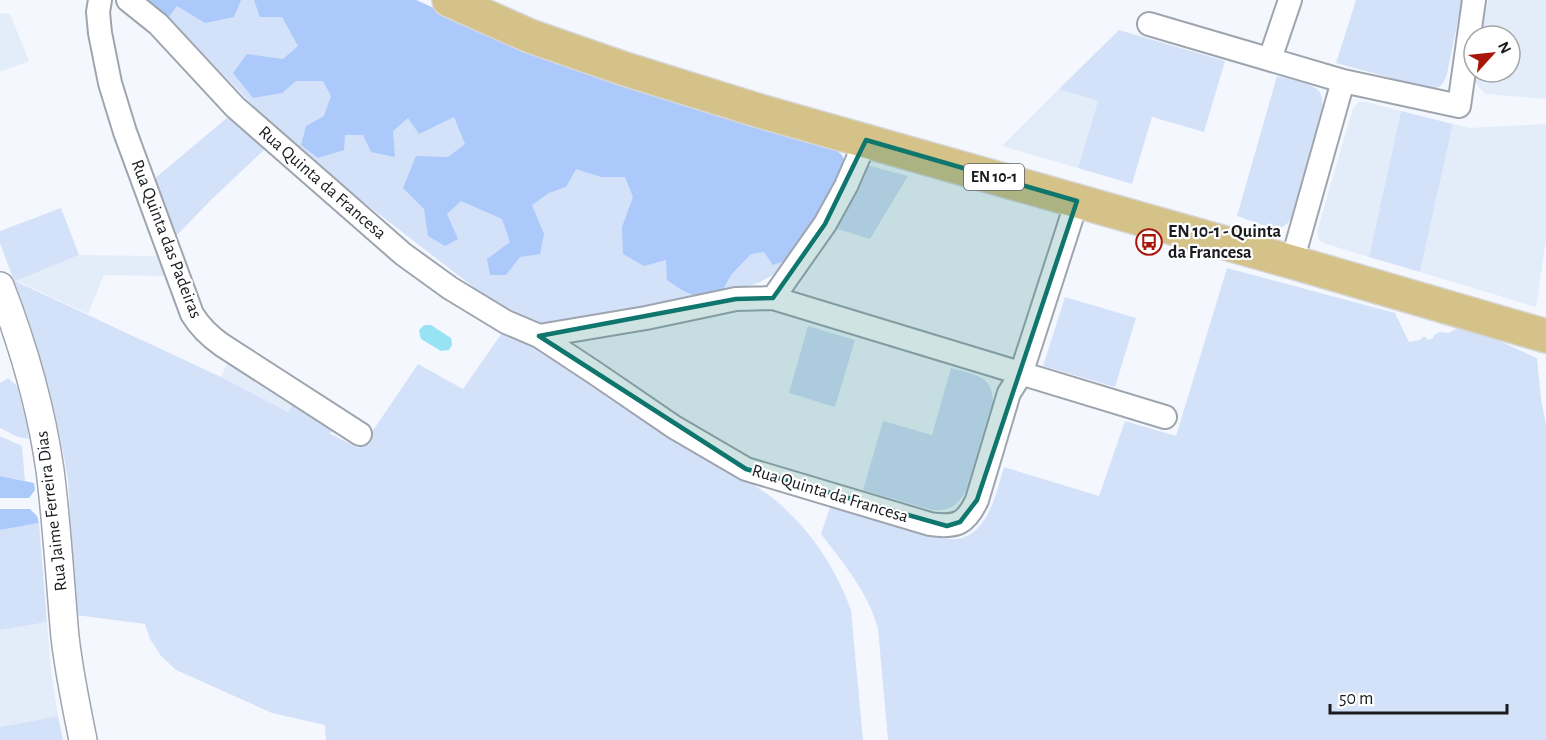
<svg xmlns="http://www.w3.org/2000/svg" width="1546" height="740" font-family="'Alegreya Sans',sans-serif">
<style>
.built{fill:#e3ecf9}
.green{fill:#d4e2f9}
.forest{fill:#acc9fc}
.water{fill:#97e3f4}
.lines{fill:none;stroke-linecap:round;stroke-linejoin:round}
.minor-casing{stroke:#9fa5af;stroke-width:26}
.tertiary-casing{stroke:#9fa5af;stroke-width:30}
.primary-casing{stroke:#d6d6d7;stroke-width:36}
.minor{stroke:#fff;stroke-width:22}
.tertiary{stroke:#fff;stroke-width:27}
.primary{stroke:#d4c288;stroke-width:33}
.marked{fill:#0f766e;fill-opacity:0.2;stroke:#0f766e;stroke-width:4.5;stroke-linejoin:round}
.labels{text-anchor:middle;dominant-baseline:central;stroke-width:4.5;stroke-linejoin:round;paint-order:stroke}
.shield{fill:#fff;stroke:#5e5f62;stroke-width:1.5}
.shield-label{font-size:16px;font-weight:bold;fill:#191b1f}
.street-label{font-size:18px;fill:#191b1f;stroke:#fff}
.poi-label{font-size:18px;font-weight:bold;fill:#191b1f;stroke:#fff;text-anchor:start}
</style>
<rect width="100%" height="100%" fill="#f4f8fe"/>
<path class="built" d="M1488,0H1546V99L1485,94L1473,80L1475,72H1510V36H1481Z
M0,13L10,14L29,61L0,72Z
M1059,89L1098,101L1078,168L1002,146Z
M1359,102H1366L1401,111L1369,257L1323,243L1319,240L1317,232L1353,108Z
M1453,124L1469,128L1546,124V240L1536,307L1420,272Z
M79,255L157,256L165,276L104,275L88,314L15,280Z
M228,362L293,404L288,412L221,377Z
M47,622L51,671L58,716L0,727V630Z"/>
<path class="green" d="M148,0H416L524,49L842,155L790,259L776,273L758,283L742,288L566,324C532,326 522,320 494,303L340,184L279,132L168,18Z
M1356,0H1462L1447,74C1444,83 1441,88 1432,89L1336,63Z
M1119,30L1225,61L1204,132L1152,117L1132,184L1078,168L1098,101L1059,89Z
M1277,76C1287,79 1312,83 1319,91C1322,95 1322,100 1323,105L1291,218C1288,223 1286,226 1280,228C1271,230 1247,219 1237,216Z
M1401,111L1453,124L1420,272L1369,257Z
M228,117L265,149L212,199L176,236L154,179Z
M867,165L908,176L870,239L831,227Z
M61,208L79,255L15,281L221,377L288,412L293,404L339,431L336,433L332,432L329,433L358,448L376,426L418,364L463,389L504,330L590,377L769,495C808,526 834,564 851,610L863,740H326L325,725L272,713L176,670L161,656L150,639L145,624L76,615L68,480L61,441L52,401L31,327L0,243V231Z
M1227,268L1395,313L1409,342L1420,340L1424,336L1428,340L1433,338L1434,335L1440,332L1449,333L1456,329L1479,332L1537,358L1541,399L1546,424V740H888L878,629C868,592 844,564 821,534L830,507C858,515 886,523 915,531C926,534 938,539 951,539C960,540 969,536 976,530C993,513 997,489 1004,467L1099,496L1125,421L1176,436Z
M1065,297L1136,318L1115,387L1043,366Z
M808,326L855,340L835,407L789,393Z
M951,368C975,375 994,375 993,405L966,491C956,506 951,511 932,510L863,490L883,421L932,435Z
M8,378L17,386L26,420L29,439L18,437L0,428V383Z
M0,436L22,446L25,481L0,476Z
M39,523L47,622L0,630V530Z
M58,716L63,740H0V727Z"/>
<path class="forest" d="M148,0H241L234,17L205,23L177,6L168,18Z
M254,0H416L524,49L836,150L842,155L845,162L840,182L790,259L773,265L764,252L751,254L731,275L721,293C694,298 689,296 667,280L666,260L644,266L623,254L622,227L633,197L625,177H601L576,169L566,187L549,193L532,205L544,234L540,254L520,257L506,275H490L487,259L510,242L502,219L461,201L447,214L458,239L445,246L428,236L424,209L403,188L416,156L448,157L465,144L454,117L419,134L408,118L393,131L395,157L371,152L363,135H345L344,150L318,158L301,145L306,126L324,116L331,96L323,81H296L282,93L253,98L233,73L247,54L283,59L298,46L282,17H260Z
M0,476L34,483L35,490L29,498H0Z
M0,509H30L37,516L39,523L0,530Z"/>
<path class="water" d="M426,325H431L451,338L452,345L449,350L441,351L421,339L419,330L423,326Z"/>
<g class="lines">
<g class="minor-casing">
<path id="minor" d="M100,0L98,12L100,33L110,83L125,132L192,314C200,327 209,336 222,345L360,434
M128,0L158,24L235,107L403,254L450,288L506,322L539,336L646,318L736,299L773,298L1165,417
M1149,24L1343,81L1459,106L1474,0
M1270,59L1290,0
M1292,262L1343,81
M773,298L825,224L846,186L866,140
M539,336L595,373L674,427L746,469L930,524C956,528 966,524 977,500L1009,393L1021,374L1077,201"/>
</g>
<g class="tertiary-casing">
<path id="tertiary" d="M0,286C23,345 41,407 50,470C57,525 60,581 65,637C69,672 76,706 83,740"/>
</g>
<g class="primary-casing">
<path id="primary" d="M449,0L530,36L625,69L760,111L1292,262L1546,336"/>
</g>
<use href="#minor" class="minor"/>
<use href="#tertiary" class="tertiary"/>
<use href="#primary" class="primary"/>
</g>
<path class="marked" d="M866,140L1077,201L977,500L960,522L947,526L746,469L539,336L736,299L773,298L825,224Z"/>
<defs>
<g id="bus-ring" transform="scale(1.35)"><circle r="9.5" fill="#fff" stroke="#a81509" stroke-width="1.5"/><path d="M-5-6H5V4H4V6H2V4H-2V6H-4V4H-5ZM-3.5-4V0h7V-4ZM-3.5 1.2v1.5H-2V1.2ZM2 1.2v1.5H3.5V1.2Z" fill="#a81509"/></g>
</defs>
<g fill-rule="evenodd">
<use href="#bus-ring" x="1149" y="242"/>
</g>
<g class="labels">
<rect class="shield" x="964" y="164" width="60" height="26" rx="4.5"/>
<g class="shield-label">
<text x="994" y="177">EN 10-1</text>
</g>
<g class="street-label">
<text transform="translate(322 183) rotate(41)">Rua Quinta da Francesa</text>
<text transform="translate(166 239) rotate(69)">Rua Quinta das Padeiras</text>
<text transform="translate(830 494) rotate(17)">Rua Quinta da Francesa</text>
<text transform="translate(52 511) rotate(-97)">Rua Jaime Ferreira Dias</text>
</g>
<g class="poi-label">
<text x="1168" y="232">EN 10-1 - Quinta<tspan x="1168" dy="21">da Francesa</tspan></text>
</g>
</g>
<g transform="translate(1492 54) rotate(63)"><circle r="28" fill="#ffffff" stroke="#a3a4a5" stroke-width="1.5"/>
<path d="M0-4.5L10 22L0 15L-10 22Z" fill="#a81509"/>
<text y="-9" font-size="16" font-weight="bold" text-anchor="middle" fill="#191b1f">N</text>
</g>
<path d="M1330 704v9h177v-9" fill="none" stroke="#191b1f" stroke-width="3"/>
<text x="1339" y="704" font-size="18" fill="#191b1f" stroke="#ffffff" stroke-width="4.5" paint-order="stroke">50 m</text>
</svg>
